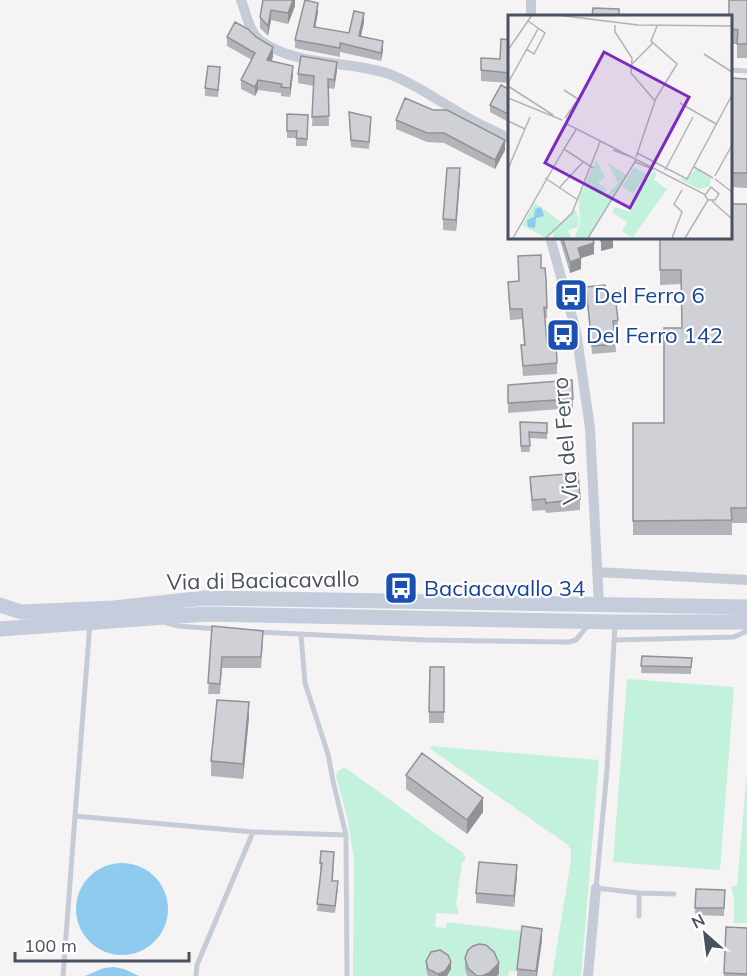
<svg xmlns="http://www.w3.org/2000/svg" width="747" height="976" font-family="Mulish,sans-serif">
<style>
.green{fill:#c2f1dc}
.water{fill:#8fcbee}
.lines{fill:none;stroke-linecap:round;stroke-linejoin:round}
.service{stroke:#c6ccd7;stroke-width:5}
.minor{stroke:#c6ccd7;stroke-width:10}
.secondary{stroke:#c5ccdb;stroke-width:15}
.wall{fill:#b2b4b9}
.shaded-wall{fill:#919296}
.building{fill:#cfd1d7;stroke:#919296;stroke-width:1.5}
.labels{text-anchor:middle;dominant-baseline:central;stroke-width:4.5;stroke-linejoin:round;paint-order:stroke}
.transit-label{font-size:22px;fill:#164399;stroke:#fff;text-anchor:start}
.street-label{font-size:22px;fill:#4a5261;stroke:#fff}
.inset-road{fill:none;stroke:#b1b3b9;stroke-width:1.5}
.view{fill:#7b2cbf;fill-opacity:0.15;stroke:#7b2cbf;stroke-width:3}
.inset-edge{fill:none;stroke:#4a5261;stroke-width:3}
</style>
<rect width="100%" height="100%" fill="#f5f3f3"/>
<path class="green" d="M627,679L734,687L720,870L613,862Z
M430,746L599,760L581,976H552L571,860V851L568,845L432,750Z
M343,768L347,769L463,853L466,858L462,863L456,904L459,914L436,913L435,927L446,928L447,922L520,931L522,937L518,972L509,971L508,976H495L465,970L466,976H447L450,969L426,965L428,976H353L354,859L347,817L336,776L338,771Z
M747,772V923H734V900L731,886H737Z"/>
<path class="water" d="M76 909a46 46 0 1 1 92 0a46 46 0 1 1-92 0Z
M114,967L124,969L139,976H85L104,968Z"/>
<g class="lines">
<path class="service" d="M730,70L747,71
M164,622L178,626L217,629
M615,624L607,770L596,888L639,893V916
M256,632L426,640L569,642L576,640L590,623
M301,635L305,683L328,754L333,781L346,835L347,976
M615,640L734,637L747,631
M75,816L90,623
M639,893L674,894
M63,976L75,816L253,832L346,835
M196,976L197,965L253,832"/>
<path class="minor" d="M241,0C246,13 249,32 261,41C297,67 348,60 389,74C416,84 440,102 465,116C479,125 495,131 510,139
M531,16V0
M550,237L576,331L590,428L599,605
M597,572L747,580
M588,976L596,888"/>
<path class="secondary" d="M0,605L21,612L114,608L205,598L747,607
M0,629L207,614L615,622H747"/>
</g>
<path class="wall" d="M263,0H295V6L288,24L271,20L268,36L260,28V17Z
M747,0V58H737V44H730V16Z
M318,12L315,27L349,33L364,22L361,36L383,50L381,61L340,52V57L295,48V40Z
M227,37H256L273,57L271,61L293,75L290,97L281,96V93L258,90L255,96L241,89V80L252,60L227,46Z
M510,40V83L481,81V70L500,59Z
M337,71L334,89L328,88L329,126H312L314,86L298,83V74Z
M220,75L218,97L205,96V88Z
M730,78L747,79V188L730,187Z
M510,90V123L490,112V105Z
M287,114L308,115L307,146H296V138H287Z
M349,119L371,124L369,149L351,147Z
M396,120L505,150L495,169L444,143L427,142L396,129Z
M460,179L456,231L443,230V219Z
M747,204V523H732V535H633V423H664L682,328L681,284L660,285V237Z
M559,237H592L594,254L581,258V269L570,273Z
M518,256L541,268L547,308V318H545L547,343L557,363V374L523,376L521,345H524L522,319L510,320L508,292V282L519,281Z
M586,287L606,296L618,320V328H614L616,352L592,354Z
M508,385L573,399V408L508,413Z
M520,422L547,423V439L529,438L530,452H521Z
M530,477L580,499V510L546,513L545,510L532,511Z
M212,626L263,642L261,668H222L220,694H208Z
M642,656L692,658L691,674L641,673Z
M444,667V723H429V712Z
M249,717L243,779L211,776V761Z
M406,775L483,812L467,834L406,789Z
M321,851L334,860L333,881L338,888L335,913L317,911L321,870H320Z
M517,876L514,907L476,903V893Z
M696,889L725,890L724,916L695,915Z
M726,927L747,928V976H724Z
M542,940L537,976H517V969Z
M465,958L499,974L497,976H467L465,969Z
M426,961L451,969L447,976H428L426,969Z"/>
<path class="shaded-wall" d="M293,0H295V6L288,24V13Z
M318,3V12L314,35V27Z
M271,10V20L268,36V26Z
M364,13V22L359,45V36Z
M383,41V50L381,61V53Z
M273,47V57L267,70V60Z
M337,62V71L334,89V80Z
M293,66V75L290,97V88Z
M258,80V90L255,96V87Z
M505,140V150L495,169V160Z
M460,168V179L456,231V220Z
M613,237V248L601,251V241Z
M594,243V254L578,259V248Z
M581,258V269L570,273V262Z
M249,702V717L243,779V764Z
M483,798V812L467,834V820Z
M517,865V876L514,907V896Z
M542,929V940L537,976H536Z
M451,962V969L447,976H438V974Z
M499,963V974L497,976H482Z"/>
<path class="building" d="M263,0H293L288,13L271,10L268,26L260,17Z
M305,0L318,3L314,27L349,33L354,11L364,13L359,36L383,41L381,53L340,43V48L295,40Z
M729,0H747V44H737L738,30L730,29V16H729Z
M593,8L619,9V16H592Z
M235,22L248,29L256,37L273,47L267,60L293,66L290,88L281,87L282,84L258,80L255,87L241,80L255,53L227,37Z
M501,39L510,40V73L481,70V58L500,59Z
M301,56L337,62L334,80L328,79L329,116L312,117L314,76L298,74Z
M208,66L220,67L218,90L205,88Z
M730,78L747,79V173H730Z
M501,85L510,90V115L490,105Z
M405,98L433,110H447L505,140L495,160L444,133H427L396,120Z
M349,112L371,117L369,142L351,140Z
M287,114L308,115L307,139L296,138L297,131H287Z
M447,168H460L456,220L443,219Z
M730,204H747V508H731L732,520L633,521V423H664V328H682L681,270H660V237H730Z
M562,237H592L594,243L578,248L581,258L570,262Z
M601,237H612L601,241Z
M541,255V268H545L546,279L547,308L544,307L547,343L556,342L557,363L523,366L521,345H525L522,309H510L508,282L519,281L518,256Z
M605,285L606,296L615,295L618,320L613,321L616,344L592,346L586,287Z
M572,380L573,399L508,403V385Z
M520,422L547,423V433L529,432L530,446H521Z
M578,473L580,499L546,503L545,499L532,500L530,477Z
M212,626L263,631L261,657H222L220,684L208,683Z
M642,656L692,658L691,667L641,666Z
M430,667H444V712H429Z
M217,700L249,702L243,764L211,761Z
M422,753L483,798L467,820L406,775Z
M321,851L334,852L332,881H338L335,906L317,904L322,863H320Z
M479,862L517,865L514,896L476,893Z
M696,889L725,890L724,908H695Z
M522,926L542,929L536,971L517,969Z
M726,927L747,928V974L724,973Z
M479,944L486,945L494,952L499,963L489,973L482,976H477L468,968L465,958L468,950L473,946Z
M440,950L448,955L451,962L445,971L438,974L428,969L426,961L431,952Z"/>
<defs>
<g id="bus-square" transform="scale(1.725)"><rect x="-9" y="-9" width="18" height="18" rx="4" fill="#1a4fb4" stroke="#fff"/><path d="M-5-6H5V4H4V6H2V4H-2V6H-4V4H-5ZM-3.5-4V0h7V-4ZM-3.5 1.2v1.5H-2V1.2ZM2 1.2v1.5H3.5V1.2Z" fill="#fff"/></g>
</defs>
<g fill-rule="evenodd">
<use href="#bus-square" x="571" y="295"/>
<use href="#bus-square" x="563" y="335"/>
<use href="#bus-square" x="401" y="588"/>
</g>
<g class="labels">
<g class="transit-label">
<text x="594" y="295">Del Ferro 6</text>
<text x="586" y="335">Del Ferro 142</text>
<text x="424" y="588">Baciacavallo 34</text>
</g>
<g class="street-label">
<text transform="translate(565 441) rotate(-95)">Via del Ferro</text>
<text transform="translate(263 580) rotate(-1)">Via di Baciacavallo</text>
</g>
</g>
<g transform="translate(508 15)">
<rect width="224" height="224" fill="#f5f3f3"/>
<path d="M88,145L97,162L90,168L99,174L94,180L96,183L110,168L100,148L118,160L79,223H67L72,208L71,183ZM126,152L138,159L125,179L114,172ZM188,154L203,163L202,171L191,174L171,164H179ZM146,156L149,159L146,165L159,174L124,223L114,216L119,207L104,197L107,192L122,197L127,189L125,182ZM27,188L53,207L38,223L14,210ZM67,194L71,206L70,212L60,215L63,223H45V217Z" fill="#c2f1dc"/>
<path d="M33,192L36,201L28,203L27,213L20,212L19,205L26,202L27,194Z" fill="#8fcbee"/>
<path class="inset-road" d="M49,0L130,10L224,11M107,10V17L124,43L123,58L147,86L128,142M18,34L26,39L37,18L20,6M0,35L24,0M196,39L224,57M124,49L145,28M0,68L30,14M0,71L45,100M56,75L70,84L57,103M0,83L54,105M147,85L169,49L143,26L149,11M172,88L208,109M0,106L17,114M57,108L196,179L200,185H207L211,179L203,172L197,180M56,134L69,113M105,135L126,143M129,138L179,164L224,80M127,147L145,154M186,152L205,163M0,154L22,102M157,155L185,102M207,161L224,130M37,163L70,185M207,164L224,177M52,172L75,147M204,186L224,204M5,223L56,134L85,153M38,223L64,198L92,127M80,223L128,145M164,223L174,197L166,189L174,175M177,223L200,185"/>
<path class="view" d="M96,37L181,82L122,193L37,148Z"/>
<rect width="224" height="224" class="inset-edge"/>
</g>
<g transform="translate(705 934) rotate(332)" stroke="#ffffff" stroke-width="4.5" paint-order="stroke">
<path d="M0-4.5L10 22L0 15L-10 22Z" fill="#4a5261"/>
<text y="-9" font-size="16" font-weight="bold" text-anchor="middle" fill="#4a5261">N</text>
</g>
<path d="M15 952v9h174v-9" fill="none" stroke="#4a5261" stroke-width="3"/>
<text x="24" y="952" font-size="18" fill="#4a5261" stroke="#ffffff" stroke-width="4.5" paint-order="stroke">100 m</text>
</svg>
